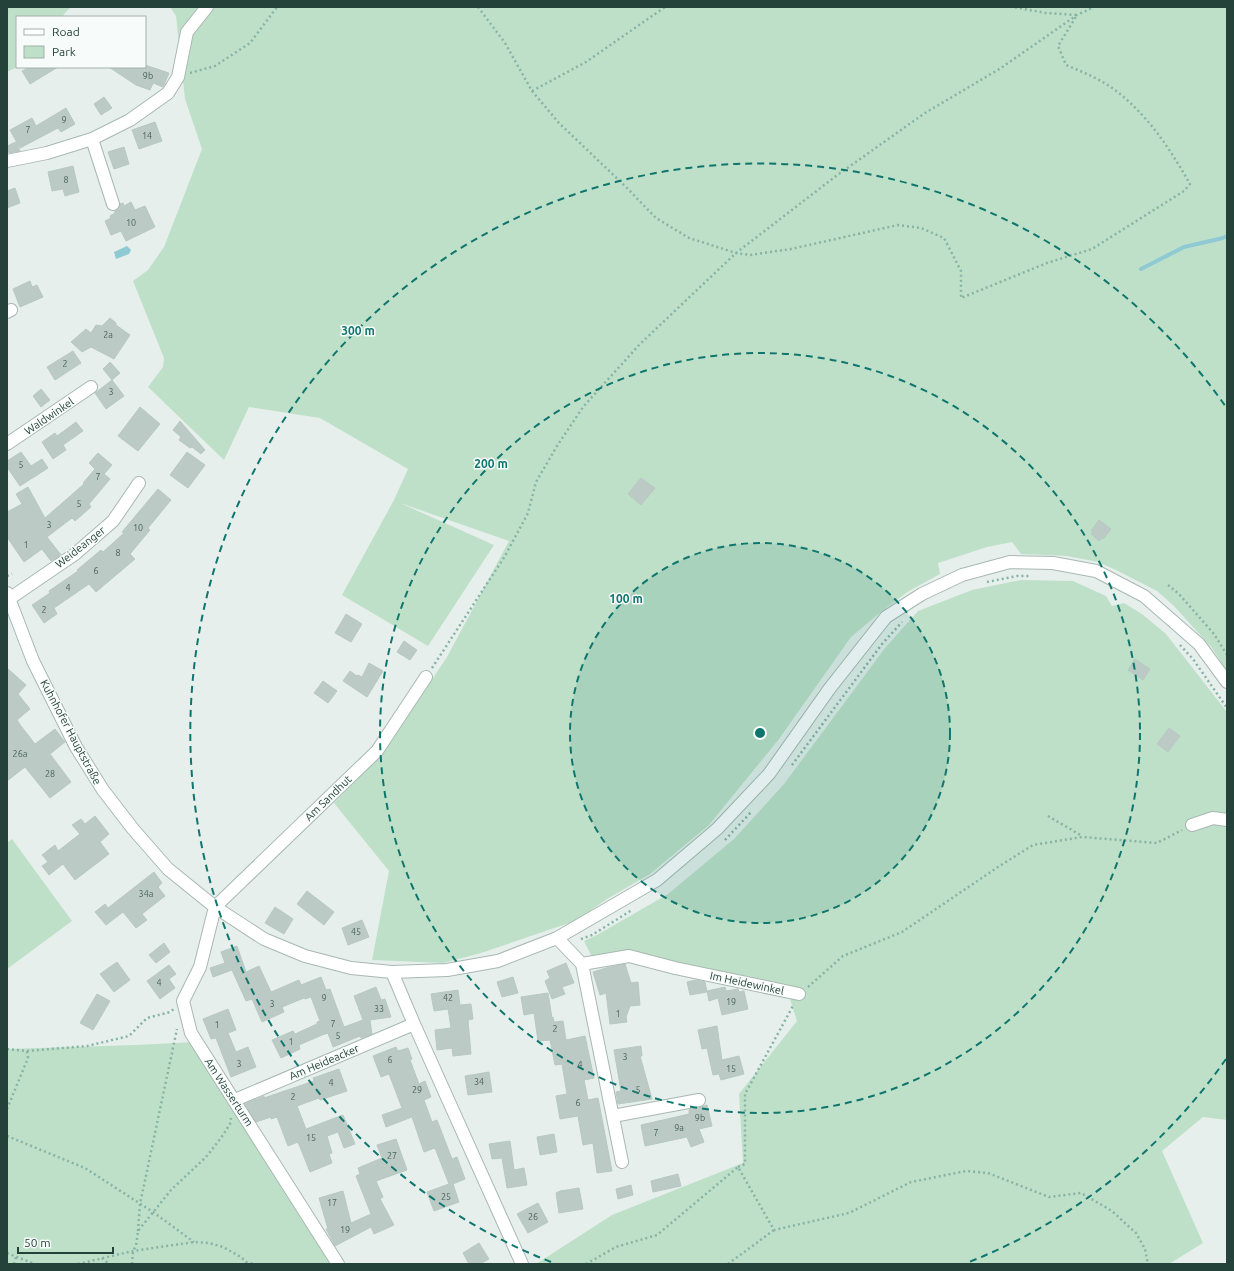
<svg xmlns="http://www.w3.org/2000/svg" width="1234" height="1271" font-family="Ubuntu,sans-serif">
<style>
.green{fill:#bfe0c8}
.water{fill:#8ec9d4}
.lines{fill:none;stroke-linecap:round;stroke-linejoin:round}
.stream{stroke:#8ec9d4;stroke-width:4}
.building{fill:#bbcac4;stroke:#b8c9c2}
.minor-casing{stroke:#a8b8b2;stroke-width:14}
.path{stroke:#86b3a5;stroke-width:2.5;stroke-dasharray:2 3;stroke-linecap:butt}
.minor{stroke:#fff;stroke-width:12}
.ring{fill:none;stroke:#0f766e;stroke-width:2;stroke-dasharray:7 5}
.labels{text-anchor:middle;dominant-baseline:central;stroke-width:3;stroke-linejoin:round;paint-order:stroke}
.number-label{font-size:9px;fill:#4a645c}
.street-label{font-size:11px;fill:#24423a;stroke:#f7fbf9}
.centre{fill:#0f766e;stroke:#f7fbf9;stroke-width:2}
.ring-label{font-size:12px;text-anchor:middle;font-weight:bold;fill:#0f766e;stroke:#f7fbf9;stroke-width:3;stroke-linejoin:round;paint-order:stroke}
</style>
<rect width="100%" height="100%" fill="#e6efeb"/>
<path class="green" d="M7,7H71L64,14L63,17H17V67L7,72Z
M170,7H1227V671L1212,648L1174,606L1157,591L1118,571L1098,562L1067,556L1021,554L1012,542L987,547L938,563L940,574L909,591L882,611L851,637L779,739L709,825L650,874L607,899L575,921L481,953L443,963L372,960L389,871L334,803L383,753L447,657L509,541L400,503L494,545L428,646L342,595L394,500L408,469L320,418L249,407L224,460L148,387L163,367L164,358L133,281L148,270L164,247L202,149L185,99L176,16Z
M1021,580L1073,581L1106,596L1112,606L1124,603L1142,614L1166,634L1227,712V1120L1203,1117L1162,1151L1203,1243L1169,1264H536L612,1215L743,1163L739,1094L797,1021L789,996L629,952L594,961L584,941L597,935L668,894L734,839L784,784L885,648L918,611L972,590Z
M12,839L72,921L7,969V843Z
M194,1042L331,1264H7V1049L136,1045Z"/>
<path class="water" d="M127,246L131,250L129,254L116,259L114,252Z"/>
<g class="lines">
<path class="stream" d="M1141,269L1184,247L1223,238L1227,236"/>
</g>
<path class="building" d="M145,65L169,73L163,87L153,83L150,90L136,85L109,67H145Z
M30,67H58L30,84L22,71Z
M104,97L112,108L101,115L94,104Z
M66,108L75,124L61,132L58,128L20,148L10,130L32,118L36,126Z
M155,122L162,141L139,149L132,130Z
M16,142L20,151L9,153L7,146Z
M124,147L129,164L114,169L108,152Z
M73,166L79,192L65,196L63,189L52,191L48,172Z
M15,188L20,203L7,208V191Z
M131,202L135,210L145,206L155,227L126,241L121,231L111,235L105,221L111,218L110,216L115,213V211L119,209L120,204L123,203L124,206Z
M30,281L32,287L37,285L43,297L20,307L13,289Z
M110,318L116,323V325L130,335L114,359L91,347L82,352L71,342L86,329L91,333L96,325L102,326Z
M73,351L81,363L55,380L47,367Z
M110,362L120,373L112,380L103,369Z
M112,380L124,396L106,409L95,393Z
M41,389L50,400L41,407L33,396Z
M140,407L160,424L138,451L118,436Z
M180,421L205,450L201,454L192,447L190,448L179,440L181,437L173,430Z
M76,422L83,431L63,445L66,450L53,459L42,442L55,433L57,436Z
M21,452L31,466L42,459L48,468L20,486L7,467V461Z
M187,452L205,465L188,488L170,475Z
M98,453L112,465L104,474L110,479L89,504L91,507L75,521L72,518L47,537L61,555L51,561L42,549L24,562L7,537V512L22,504L16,494L28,487L45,518L84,484L83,483L95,469L89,463Z
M641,478L655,488L641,505L628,494Z
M158,489L171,500L148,528L150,530L130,554L135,559L96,592L89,584L54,608L57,614L44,623L32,605L50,593L49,591L78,571L77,570L101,550L103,552L124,533L122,532Z
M1099,520L1111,529L1103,539L1102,538L1099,541L1091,534L1093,532L1091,531Z
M346,614L362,624L351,642L335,633Z
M404,641L417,650L410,660L397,652Z
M1135,659L1150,669L1143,680L1128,670Z
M369,663L383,671L367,697L343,681L350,671L357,676L358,675L362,677Z
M7,668L26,685L18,694L30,709L17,720L21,726L35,744L55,729L65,742L50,754L71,782L50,798L25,767L7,781Z
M323,681L337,691L328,703L314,693Z
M1169,728L1180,736L1168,752L1157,744Z
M95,816L109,834L100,842L109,854L75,880L63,864L49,875L42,866L48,862L42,855L55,845L58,851L80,834L72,825L81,819L85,824Z
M154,872L162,883L158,887L165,896L142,914L147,920L136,928L123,912L106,925L95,912L105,904L108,908Z
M307,891L334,912L324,925L297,904Z
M275,907L293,919L284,934L265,923Z
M362,920L369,937L348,945L342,928Z
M164,943L170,952L156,963L149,955Z
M237,946L246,972L259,966L271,992L299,980L301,985L321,977L326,990L330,989L344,1027L363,1020L354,996L376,987L381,1000L385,999L391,1017L370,1020L372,1034L361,1038L360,1036L333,1047L328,1033L322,1035L299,1045L300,1049L281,1058L272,1040L293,1031L295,1034L317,1024V1022L320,1021L311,997L305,999L304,998L282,1007L284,1012L262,1022L252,999L246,1001L232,970L213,977L210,968L225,963L221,952Z
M117,962L130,980L114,992L100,974Z
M566,963L574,983L562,987L565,994L552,999L545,981L550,978L547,971Z
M625,964L631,983L638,982L640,1005L630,1006L626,1017L627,1022L610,1024L606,993L600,995L593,972L606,968Z
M169,965L176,974L169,979L175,988L160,999L147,981Z
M513,977L518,993L502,997L497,982Z
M696,980L705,982L707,992L690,995L687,982Z
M725,987L726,991L738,989L739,992L744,991L748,1009L722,1015L718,998L709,1001L707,991Z
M458,990L460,1005L471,1004L473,1019L468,1020L471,1054L453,1056L452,1048L437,1050L435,1030L451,1028L448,1009L434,1011L431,994Z
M548,993L552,1018L553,1017L554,1022L563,1021L566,1040L585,1036L594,1078L584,1080L588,1100L598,1098L612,1171L597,1173L593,1143L583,1145L578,1116L560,1119L556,1096L567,1094L562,1064L555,1065L550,1040L538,1041L534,1013L524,1015L521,997Z
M97,994L110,1001L93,1030L80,1023Z
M228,1009L236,1030L228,1033L236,1052L248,1047L256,1067L231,1077L216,1038L211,1039L203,1019Z
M717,1026L722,1060L739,1056L744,1074L721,1080L719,1074L713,1075L707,1048L702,1049L698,1030Z
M641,1046L642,1056H640L652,1099L618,1104L616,1092L621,1091L614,1050Z
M396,1047L398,1051L408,1048L412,1059L410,1060L419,1084L425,1081L431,1097L424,1100L432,1122L437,1120L452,1159L457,1157L465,1179L453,1184L459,1202L434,1211L427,1192L449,1184L435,1148L424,1152L412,1117L386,1127L382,1115L402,1108L389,1074L381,1077L373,1056Z
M339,1069L347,1091L320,1100L319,1098L297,1106L306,1129L343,1115L355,1144L344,1148L338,1132L327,1136L332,1153L329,1154L332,1163L310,1172L298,1142L288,1146L277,1117L271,1119V1117L256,1122L245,1104L264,1096V1098L314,1081L313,1078Z
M489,1072L492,1092L468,1095L465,1076Z
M707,1105L712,1126L699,1129L704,1142L691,1147L687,1137L645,1146L641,1125L689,1114V1110Z
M554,1134L557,1152L540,1155L537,1137Z
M396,1139L407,1170L376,1181L383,1197L380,1199L394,1225L374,1234L371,1227L335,1246L326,1229H328L319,1198L343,1191L351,1223L371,1214L356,1176L360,1174L358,1168L382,1158L377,1145Z
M510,1141L514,1170L524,1168L527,1185L507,1188L502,1158L492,1159L489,1144Z
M678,1174L681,1186L653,1192L651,1181Z
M631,1185L633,1195L618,1199L616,1189Z
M579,1188L583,1209L559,1213L556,1193L560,1191Z
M538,1203L548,1222L528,1233L517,1214Z
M479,1243L489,1259L480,1264H469L463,1253Z"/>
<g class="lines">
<g class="minor-casing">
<path id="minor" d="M92,139L113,204
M7,161L47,153L92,139L130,120L168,93L178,77L187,32L207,7
M7,312L11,310
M7,444L91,387
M7,593L33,661L76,747L103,790L133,829L168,869L215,907L264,939L305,956L351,968L392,972L447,970L498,961L557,938L657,880L717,829L769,774L830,688L886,617L922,594L962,575L1010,562L1053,563L1096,571L1144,596L1199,644L1227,682
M9,599L75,554L113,521L139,483
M1192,825L1213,818L1227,820
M557,938L582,964L622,1162
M582,964L629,956L675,968L799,994
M392,972L414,1024L522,1264
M235,1100L414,1024
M613,1116L699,1100
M338,1264L191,1033L183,1001L200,967L215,907L377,751L426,677"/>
</g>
<path class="path" d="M478,7L505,43L532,91L559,123L626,187L656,218L689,238L736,253L750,255L791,249L898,225L921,228L944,238L961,271V298L1047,263L1092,249L1184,191L1190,184C1170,149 1148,115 1115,90C1100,79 1083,72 1066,65L1058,46L1077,15L1046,13L1013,7
M190,73L215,66L250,43L277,7
M532,91L586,62L665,7
M7,576L12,574
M987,582L1017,576H1030
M1168,585L1179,594L1214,634L1227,655
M1180,645L1193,659L1227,708
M432,668L505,556L528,513L536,482L557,446L583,407L640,344L736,253L836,176L925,113L1001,68L1077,15L1094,7
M792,765L882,644L902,622
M1048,816L1082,836
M725,840L752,811
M581,939L592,935L632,910
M808,987L843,956L902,932L998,867L1033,845L1082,837L1157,843L1182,830
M7,1049L27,1051L87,1046L129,1036L147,1018L170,1012L174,1009
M7,1109L28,1058L27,1051
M7,1136L85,1168L153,1212L194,1242
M738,1167L745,1164V1094L794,1004
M138,1231L140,1204L177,1029
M7,1253L35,1264
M102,1258L109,1264
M14,1264L16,1257
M78,1264L133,1251L194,1242L209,1243L223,1247L241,1257L246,1262L253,1264
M132,1264L133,1251L136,1246L138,1231L171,1190L206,1157L221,1138L230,1124L231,1118
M586,1264L616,1247L657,1235L738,1167L774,1230L849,1213L911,1182L966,1171L988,1173L1049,1197L1081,1193L1112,1211L1136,1233L1145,1249L1148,1264
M728,1264L774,1230"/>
<use href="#minor" class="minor"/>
</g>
<circle cx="760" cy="733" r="190" fill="#0f766e" fill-opacity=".12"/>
<g class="ring">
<circle cx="760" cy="733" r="190"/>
<circle cx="760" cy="733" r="380"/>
<path d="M1226 1059A569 569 0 0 1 969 1262M551 1262A569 569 0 1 1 1226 407"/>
</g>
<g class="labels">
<g class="number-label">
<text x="148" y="76">9b</text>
<text x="64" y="120">9</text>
<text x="28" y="130">7</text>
<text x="147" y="136">14</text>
<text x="66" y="180">8</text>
<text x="131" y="223">10</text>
<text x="108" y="335">2a</text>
<text x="65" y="364">2</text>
<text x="111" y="392">3</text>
<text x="21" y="465">5</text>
<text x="98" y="477">7</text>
<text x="79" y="504">5</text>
<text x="49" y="525">3</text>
<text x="138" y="528">10</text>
<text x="26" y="545">1</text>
<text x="118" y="553">8</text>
<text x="96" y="571">6</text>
<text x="68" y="588">4</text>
<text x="44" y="610">2</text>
<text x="20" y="754">26a</text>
<text x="50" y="774">28</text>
<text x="146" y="894">34a</text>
<text x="356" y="932">45</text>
<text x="159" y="983">4</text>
<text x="324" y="998">9</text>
<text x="448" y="998">42</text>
<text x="731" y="1002">19</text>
<text x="272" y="1004">3</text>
<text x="379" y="1009">33</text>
<text x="618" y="1014">1</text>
<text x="333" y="1024">7</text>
<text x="217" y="1025">1</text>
<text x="555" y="1029">2</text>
<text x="338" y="1036">5</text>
<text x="291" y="1042">1</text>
<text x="625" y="1057">3</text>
<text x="390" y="1060">6</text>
<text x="239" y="1064">3</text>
<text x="580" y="1065">4</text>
<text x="731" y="1069">15</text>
<text x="479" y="1082">34</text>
<text x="331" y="1083">4</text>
<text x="417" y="1090">29</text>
<text x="638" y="1090">5</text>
<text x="293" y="1097">2</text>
<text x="578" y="1103">6</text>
<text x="700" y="1118">9b</text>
<text x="679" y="1128">9a</text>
<text x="656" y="1133">7</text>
<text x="311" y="1138">15</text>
<text x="392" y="1156">27</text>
<text x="446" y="1197">25</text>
<text x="332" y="1203">17</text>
<text x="533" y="1217">26</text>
<text x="345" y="1230">19</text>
</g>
<g class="street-label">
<text transform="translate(49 416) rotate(-34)">Waldwinkel</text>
<text transform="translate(80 547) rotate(-38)">Weideanger</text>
<text transform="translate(71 732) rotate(62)">Kuhnhofer Hauptstraße</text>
<text transform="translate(328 798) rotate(-44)">Am Sandhut</text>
<text transform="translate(747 983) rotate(12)">Im Heidewinkel</text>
<text transform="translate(324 1062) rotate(-23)">Am Heideacker</text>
<text transform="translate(229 1092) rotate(57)">Am Wasserturm</text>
</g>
</g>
<circle cx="760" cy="733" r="6" class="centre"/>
<g class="ring-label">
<text x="358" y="335">300 m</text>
<text x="491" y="468">200 m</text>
<text x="626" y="603">100 m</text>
</g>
<rect width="1234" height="1271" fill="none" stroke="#24423a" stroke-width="16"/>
<rect x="16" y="16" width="130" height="52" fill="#f7fbf9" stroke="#a3b1ad"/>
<rect x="24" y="29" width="20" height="6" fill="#ffffff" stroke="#a3b1ad"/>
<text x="52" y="36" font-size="12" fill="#24423a">Road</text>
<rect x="24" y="46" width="20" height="12" fill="#bfe0c8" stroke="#a3b1ad"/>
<text x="52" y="56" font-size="12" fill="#24423a">Park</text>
<path d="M18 1247v6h95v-6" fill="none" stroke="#24423a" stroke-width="2"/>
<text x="24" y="1247" font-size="12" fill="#24423a" stroke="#f7fbf9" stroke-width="3" paint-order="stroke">50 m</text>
</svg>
